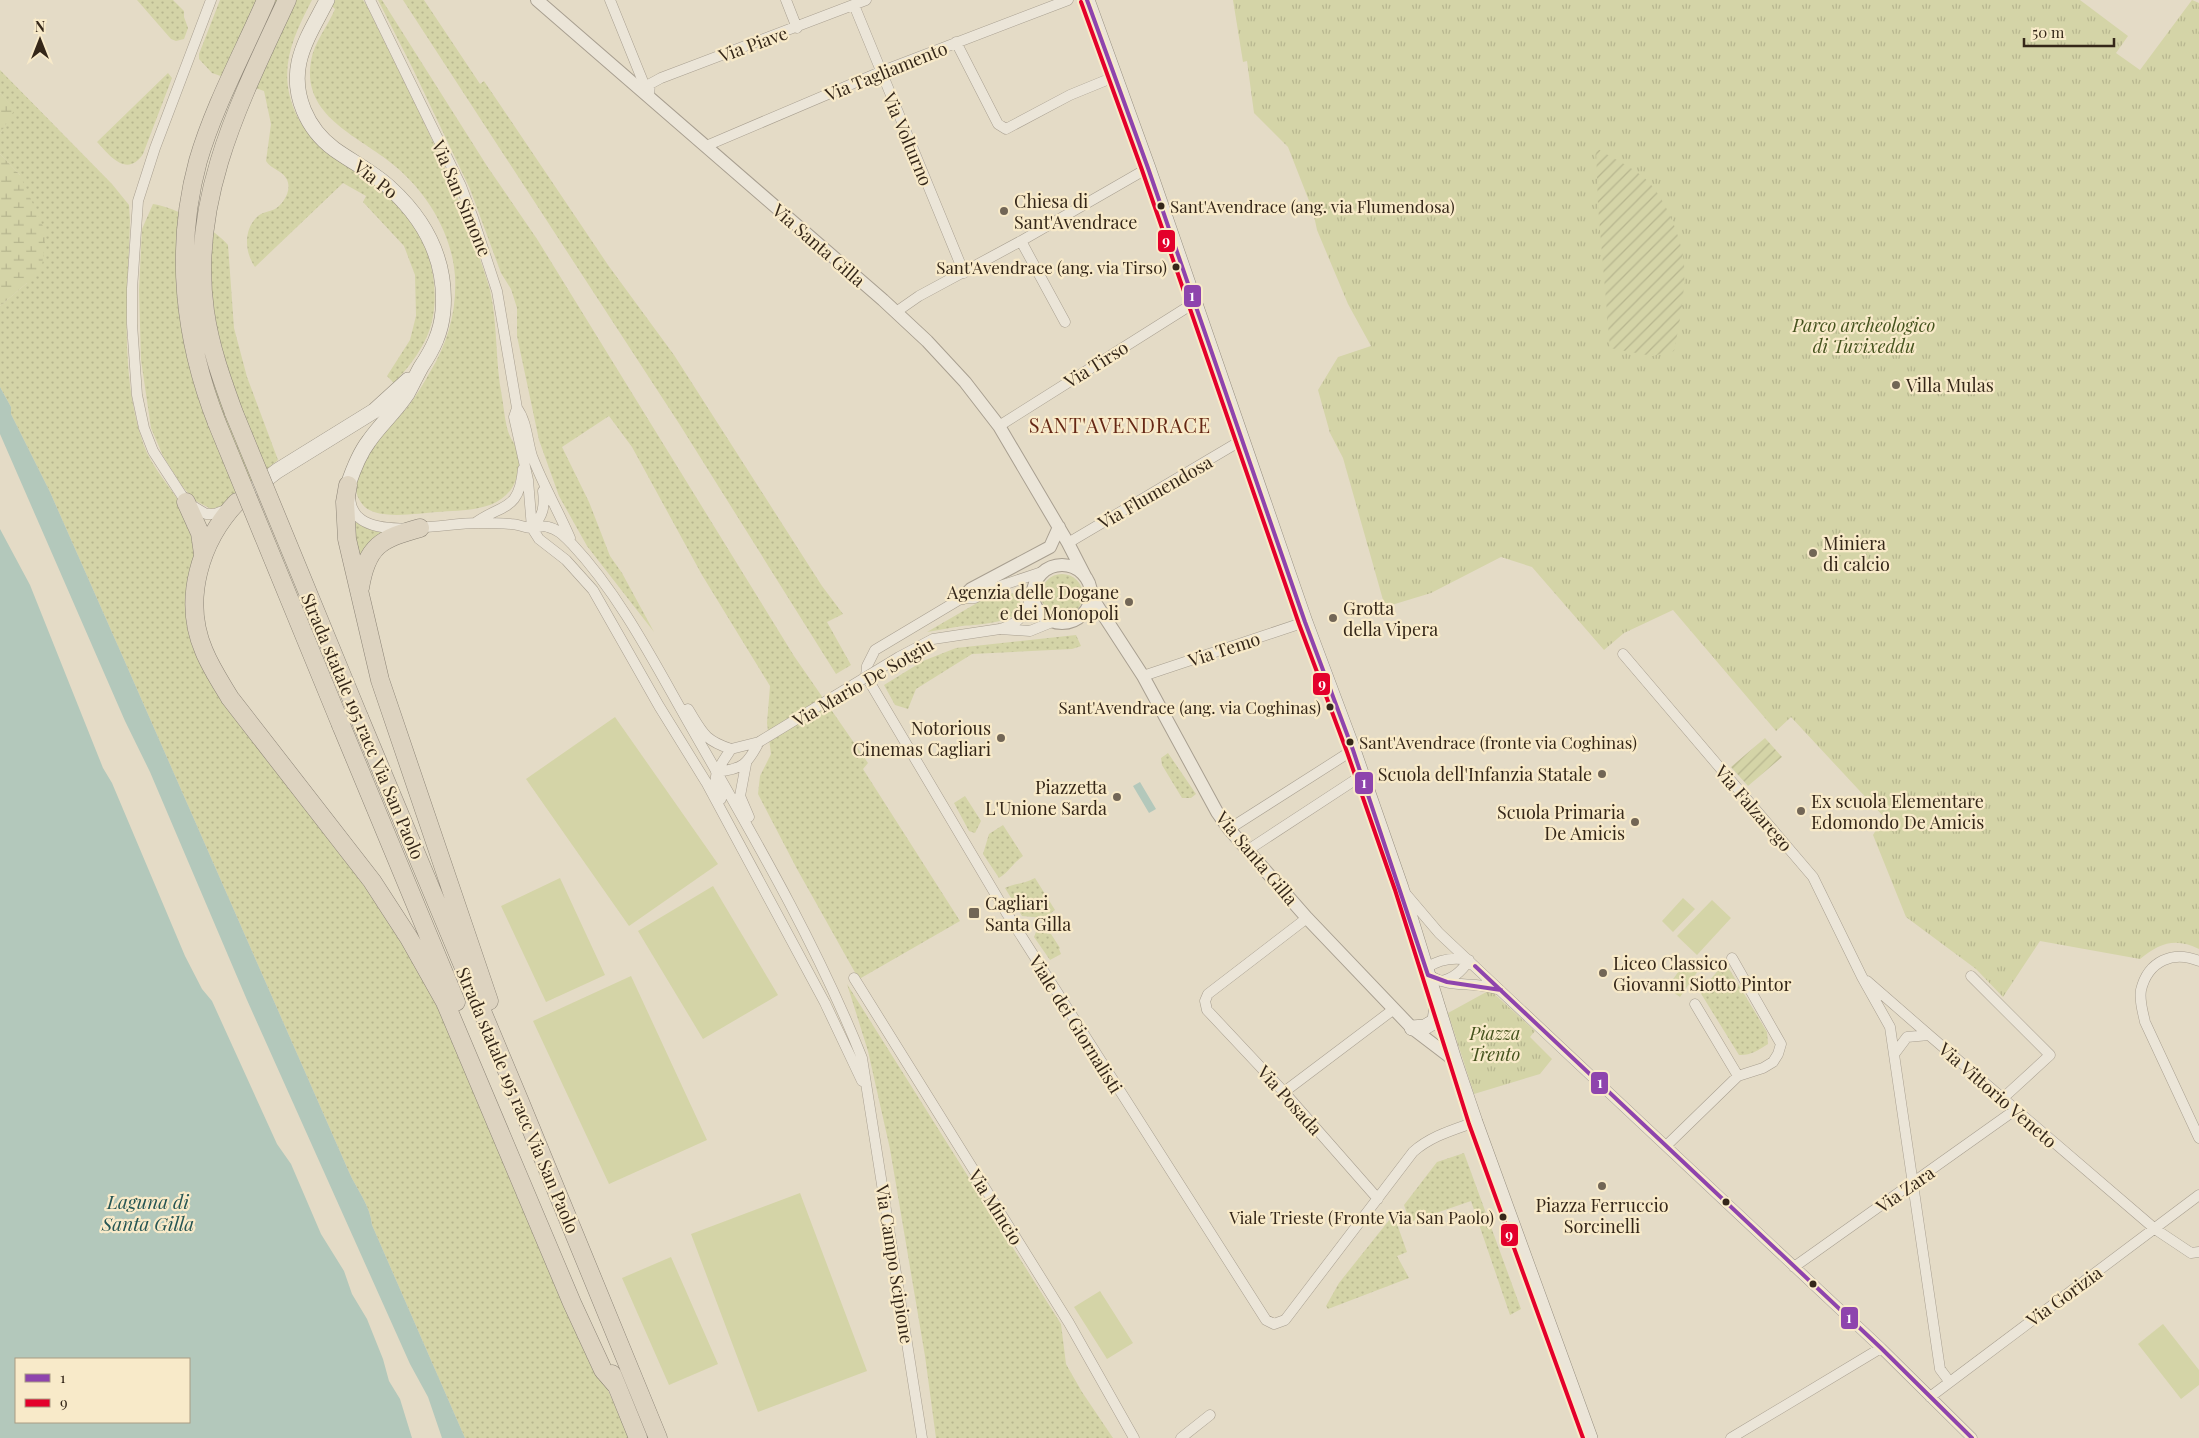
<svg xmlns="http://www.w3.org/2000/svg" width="2199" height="1438" font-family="'Playfair Display',serif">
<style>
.grass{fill:url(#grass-dots)}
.wetland{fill:url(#wetland-marsh)}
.park{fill:url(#park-tufts)}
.garden{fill:url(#garden-furrows)}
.pitch{fill:#d4d4a7}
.water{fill:#b3c8bb;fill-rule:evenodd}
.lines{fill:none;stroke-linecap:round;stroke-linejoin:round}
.minor-casing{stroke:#a89f90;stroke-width:11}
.tertiary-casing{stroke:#a89f90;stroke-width:14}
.secondary-casing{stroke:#978f80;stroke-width:16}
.trunk-casing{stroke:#8d8577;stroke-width:19}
.minor{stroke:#ebe5d8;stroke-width:10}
.tertiary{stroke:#ebe5d8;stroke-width:12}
.secondary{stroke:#ebe5d8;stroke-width:15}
.trunk{stroke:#ddd3c0;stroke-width:18}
.minor-bridge-casing{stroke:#a89f90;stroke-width:11;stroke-linecap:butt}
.trunk-bridge-casing{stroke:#8d8577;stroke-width:19;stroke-linecap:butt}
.minor-bridge{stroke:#ebe5d8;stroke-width:10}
.trunk-bridge{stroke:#ddd3c0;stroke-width:18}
.bus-1-casing{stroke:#f8eac9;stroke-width:8}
.bus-2-casing{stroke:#f8eac9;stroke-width:8}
.bus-1{stroke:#8e44ad;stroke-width:4}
.bus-2{stroke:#e4002b;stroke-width:4}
.bus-dot{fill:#352719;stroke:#f8eac9;stroke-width:2}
.poi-dot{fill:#726656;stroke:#f8eac9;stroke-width:2}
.labels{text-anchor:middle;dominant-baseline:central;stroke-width:4.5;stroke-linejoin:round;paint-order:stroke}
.bus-label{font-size:17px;fill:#352719;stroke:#f8eac9;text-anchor:end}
.street-label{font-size:18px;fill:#352719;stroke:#f8eac9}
.poi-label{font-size:18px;fill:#352719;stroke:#f8eac9;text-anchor:start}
.park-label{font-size:18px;font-style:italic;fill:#45531e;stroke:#f8eac9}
.water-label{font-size:19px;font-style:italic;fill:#275654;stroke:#f8eac9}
.quarter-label{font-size:20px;letter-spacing:1px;fill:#652715;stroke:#f8eac9}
.line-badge{stroke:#f8eac9;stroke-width:2}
.badge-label{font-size:14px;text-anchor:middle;font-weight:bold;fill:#fff}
</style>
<defs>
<pattern id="grass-dots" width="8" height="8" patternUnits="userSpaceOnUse" patternTransform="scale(1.25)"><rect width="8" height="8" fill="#d4d4a7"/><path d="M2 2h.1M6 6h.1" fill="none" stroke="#b7b68f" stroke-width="1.8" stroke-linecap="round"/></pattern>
<pattern id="wetland-marsh" width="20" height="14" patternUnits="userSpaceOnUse" patternTransform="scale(1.25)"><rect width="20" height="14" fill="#d4d4a7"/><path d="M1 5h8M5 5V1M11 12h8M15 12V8" fill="none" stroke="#b7b68f"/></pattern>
<pattern id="park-tufts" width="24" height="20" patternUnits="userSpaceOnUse" patternTransform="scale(1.25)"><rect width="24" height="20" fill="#d4d4a7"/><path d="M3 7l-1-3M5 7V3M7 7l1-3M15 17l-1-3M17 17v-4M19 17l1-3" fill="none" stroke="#b7b68f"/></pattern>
<pattern id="garden-furrows" width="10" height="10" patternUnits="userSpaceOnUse" patternTransform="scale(1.25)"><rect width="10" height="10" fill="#d4d4a7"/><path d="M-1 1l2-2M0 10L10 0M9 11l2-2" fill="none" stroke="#b7b68f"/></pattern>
</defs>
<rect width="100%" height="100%" fill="#e4dbc6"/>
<path class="grass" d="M137,0H173L184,11V17L188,28L184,39L176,41L171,39Z
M220,0H312C291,40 276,74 298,118C313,147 369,178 395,201C428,230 445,292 428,334C420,353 408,368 394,383L387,376L410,340L416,316L415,275L404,246L363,202L366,196L343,183L255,267C245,253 243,230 257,217C262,212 269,212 275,209C284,203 293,189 286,178C281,170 271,169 266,161L271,124L264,91L212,73L199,59V54Z
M325,0H363L367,6C405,85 448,164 476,248C481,262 486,276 490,290C498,325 495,362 502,397C504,409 505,423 509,434C511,440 516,445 518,451C521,462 518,479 512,488C496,512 462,510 437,512C418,513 376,521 363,505C336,474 393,427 410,404C417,394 424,383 430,372C448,343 457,310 455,276C452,234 428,194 396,167C362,137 301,118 311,61C314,42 328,26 335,9Z
M378,0H382L487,166L537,239L794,656L868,763L863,769L960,921L861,978L857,976L797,869L758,794L760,776L771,754L767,723L770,686L702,575L632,447L609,416L562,447L589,502L610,556L622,573L654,632L587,546L559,496L539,440L517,336V308L511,289L501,273L470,189L412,67Z
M403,0H424L480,84L484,81L608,265L674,355L822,586L843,614L827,622L851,665L836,674L680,425Z
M0,70L112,184L129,205L130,221C128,294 119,373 143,443C155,478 189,502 196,539C198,548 188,583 186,595C185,606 188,618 189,629L363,877L431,987L629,1438H465L372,1225C370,1205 357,1190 349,1172L122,655L50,492L11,414V407L0,387V306L27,283L20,175L0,154V134L14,109L0,93Z
M168,73L172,78L143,154C127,178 110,156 97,142Z
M153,204C175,207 214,228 228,245L234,328L247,377L278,460L222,506L211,509L194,500L182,486L163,456L151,428L141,360L139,290L142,229Z
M358,522L389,533L358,563L353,524Z
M1041 595a21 21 0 1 1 42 0a21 21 0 1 1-42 0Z
M1003,592L1015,594C1041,622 975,625 962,626C950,628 939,630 927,632L977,603L979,600Z
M1076,635L1081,646L1072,649L972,654L916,689L908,709L895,705L884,685L923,661L956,648Z
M1168,753L1196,794L1191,798H1182L1162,765L1161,758Z
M965,796L981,821L975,833L969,831L954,803Z
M1003,825L1023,856C1013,863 1009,872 999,878L983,854L989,834Z
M1035,878L1055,910L1044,918L1022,916L1005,888C1015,883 1025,884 1035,878Z
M1036,932L1051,934L1060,948L1059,949L1061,954L1050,960L1034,937Z
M1725,962L1767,1032L1768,1044C1759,1050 1749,1056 1739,1055L1700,992Z
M847,984L1061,1324L1066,1364L1082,1392L1113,1438H936L925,1356L890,1149L868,1051Z
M1464,1153L1521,1309L1510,1315L1471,1201L1410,1222L1404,1205L1437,1162Z
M1390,1219L1397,1224L1407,1252L1397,1256L1409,1278L1328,1309L1326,1306L1339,1283Z"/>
<path class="wetland" d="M0,93L15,109L0,134Z
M0,154L20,175L46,233L42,266L27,283L0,306Z"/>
<path class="park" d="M1233,0H2080L2128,36L2116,53L2140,70L2192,0L2199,3V949C2176,937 2159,943 2140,959L2040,941L2003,997L1976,969L1906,917L1873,835L1884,817L1791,717L1776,731L1673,610L1624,633L1604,650L1532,567L1501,557L1431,593L1385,607L1343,458L1330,433L1318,390L1338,357L1371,346L1348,304L1317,230L1313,211L1288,147L1254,113L1247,61L1243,62Z
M1490,990L1535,1031L1530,1037L1552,1059L1540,1074L1474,1094L1448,1013Z"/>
<path class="garden" d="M1596,148C1611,157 1628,165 1642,176C1663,192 1682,237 1684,264C1686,290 1679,326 1674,351L1652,356L1610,348L1598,206Z
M1765,738L1782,757L1748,786L1731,767Z"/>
<path class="pitch" d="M615,717L718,864L629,926L526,779Z
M560,878L605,975L546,1002L501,906Z
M713,886L778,995L703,1039L638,931Z
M1683,898L1695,909L1673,932L1662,921Z
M1712,900L1731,918L1697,955L1677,936Z
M1685,962L1698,971L1680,997L1667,988Z
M631,976L707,1140L609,1184L533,1021Z
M800,1193L867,1371L758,1412L691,1234Z
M671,1257L718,1364L669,1385L622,1278Z
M1100,1291L1133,1343L1107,1359L1074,1307Z
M2163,1324L2199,1370V1385L2181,1399L2138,1344Z"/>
<path class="water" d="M0,387L11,407V414L50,492L122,655L349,1172C357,1190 370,1205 372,1225L465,1438H442L428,1397L410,1364L247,1000L150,772L125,721L0,434Z
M0,529L30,585L103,768L112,783L185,956L202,989L212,1001L277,1144L291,1164L321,1234L344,1271L352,1294L367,1319L383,1359L389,1381L400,1399L412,1438H0ZM16,1359H189V1422H16Z
M1140,782L1156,809L1149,813L1133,786Z"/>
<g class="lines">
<g class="minor-casing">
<path id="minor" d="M211,0L155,148L138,201L132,289V324L137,395L144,428L153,451L186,502L206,514H215L228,509
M370,0L461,186L473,218L497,291L517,408L514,417L528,480L532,528L539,539L566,560L593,590L659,706L706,782L825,1003L862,1081
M610,0L648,94
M786,0L797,28
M854,5L964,273
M956,42L998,124L1006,129L1070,95L1114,77
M649,95L650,84L661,78L866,0
M706,146L880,72L1068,0
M1021,241L1065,322
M896,312L919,296L1021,241L1148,168
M517,408C527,422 527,440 532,456C543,485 558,510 570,538
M999,426L1194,303
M350,499C351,507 354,515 362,520C388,537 447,523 478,523C489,523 500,523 511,524C518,524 525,528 532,528C537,528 543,525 548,527C558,529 565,537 572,544C622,597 658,670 695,734C755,839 817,945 862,1058L922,1438
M475,523C503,503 519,512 523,469
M532,528C543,516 545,507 543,491
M1068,543L1242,440
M1042,572L991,589L975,598H962L875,650L867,666L866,676L1006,912L1266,1320L1274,1324L1285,1320L1413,1152C1431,1136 1453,1130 1475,1122
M1003,628C1021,623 1026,611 1032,595
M1000,629L1030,631L1052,622
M1623,654L1813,877L1862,977L1890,1027L1940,1369L1949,1381
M1143,676L1305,622
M688,709C703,733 704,740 731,749
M746,764L740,796L749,817
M716,772C743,769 747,765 759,742
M721,799C709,776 719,768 731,749L759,742
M1229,829L1353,750
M1248,850L1361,776
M1405,893L1439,933L1881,1348L1972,1438
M1307,918L1208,994L1205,1001L1207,1010L1284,1092L1378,1199
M2199,961C2173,950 2148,961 2141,990C2139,1001 2143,1012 2145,1022L2199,1138
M1426,968C1440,959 1453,957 1468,960
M1428,975C1455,990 1470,980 1497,989
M1971,976L2050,1055L2002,1099
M854,978L1069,1323L1134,1438
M1441,981C1454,979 1462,971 1469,960
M1867,981L1929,1035
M1695,1004L1738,1076
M1895,1053L1907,1037L1929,1035L2155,1229L2191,1253L2199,1252
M1284,1092L1394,1009
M1666,1146L1738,1076L1763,1068L1773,1062L1778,1054L1781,1044L1732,958
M1794,1267L2015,1110
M1930,1397L2199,1195
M1181,1438L1210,1415
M1731,1438L1881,1348"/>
</g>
<g class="tertiary-casing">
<path id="tertiary" d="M537,0L883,300L927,341L965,382L999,426L1068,543L1086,578
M1033 594a29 29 0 1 1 58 0a29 29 0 1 1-58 0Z
M1091,596L1143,676L1217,812L1229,829L1307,918L1412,1028L1454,1060
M962,598L971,589L1050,547L1059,527"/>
</g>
<g class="secondary-casing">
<path id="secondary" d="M327,0C317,20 304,40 299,62C292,95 307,129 334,149C352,162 373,172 390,188C426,221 447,261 443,311C441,333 433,349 421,367C416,376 412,385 407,394C396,411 380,425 369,441C359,454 353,470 348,485
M1087,0L1148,168L1305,622L1353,750L1401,888L1454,1060L1475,1122L1590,1438
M238,501L277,471L374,411L408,380
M1412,1028L1425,1027L1435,1021L1437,1005"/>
</g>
<g class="trunk-casing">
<path id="trunk" d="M234,413C222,380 210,347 205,311C189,199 241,99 287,0
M217,423C184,339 174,249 198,161C214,106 243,53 266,0
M348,485L345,502L347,539L380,680L489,1001
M186,502L200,533L203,554
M237,502C200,541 182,600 204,651C211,668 221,683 230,698L372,881L409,938L445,1002L572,1303L603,1370L615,1384
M360,588C367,545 381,539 420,528
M359,717L520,1102L658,1438
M341,725L456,1002
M612,1374L638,1438"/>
</g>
<use href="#minor" class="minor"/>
<use href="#tertiary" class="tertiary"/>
<use href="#secondary" class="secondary"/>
<use href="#trunk" class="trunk"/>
<g class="minor-bridge-casing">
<path id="minor-bridge" d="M759,742L899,657L933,639L1000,629"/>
</g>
<g class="trunk-bridge-casing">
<path id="trunk-bridge" d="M234,413L359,717
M217,423L341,725"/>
</g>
<use href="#minor-bridge" class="minor-bridge"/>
<use href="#trunk-bridge" class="trunk-bridge"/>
<g class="bus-1-casing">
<path id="bus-1" d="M1087,0L1148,168L1305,622L1353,750L1428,975L1447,982L1501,990
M1475,966L1881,1348L1972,1438"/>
</g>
<g class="bus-2-casing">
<path id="bus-2" d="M1081,2L1142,170L1299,624L1347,752L1395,890L1469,1124L1583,1438"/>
</g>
<use href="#bus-1" class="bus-1"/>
<use href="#bus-2" class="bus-2"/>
</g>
<g class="bus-dot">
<circle cx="1161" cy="206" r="4.5"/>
<circle cx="1176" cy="267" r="4.5"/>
<circle cx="1330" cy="707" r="4.5"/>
<circle cx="1350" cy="742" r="4.5"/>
<circle cx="1726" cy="1202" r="4.5"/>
<circle cx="1503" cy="1217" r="4.5"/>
<circle cx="1813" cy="1284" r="4.5"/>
</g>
<g class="poi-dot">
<circle cx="1004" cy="211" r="5"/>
<circle cx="1896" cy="385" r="5"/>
<circle cx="1813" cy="553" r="5"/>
<circle cx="1129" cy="602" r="5"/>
<circle cx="1333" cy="618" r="5"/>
<circle cx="1001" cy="738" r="5"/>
<circle cx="1602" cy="774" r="5"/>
<circle cx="1117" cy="797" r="5"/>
<circle cx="1801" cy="811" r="5"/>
<circle cx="1635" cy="822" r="5"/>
<rect x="968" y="907" width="12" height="12" rx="2.5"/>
<circle cx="1603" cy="973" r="5"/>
<circle cx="1602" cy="1186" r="5"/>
</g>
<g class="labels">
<g class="bus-label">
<text x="1170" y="206" text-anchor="start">Sant'Avendrace (ang. via Flumendosa)</text>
<text x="1167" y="267">Sant'Avendrace (ang. via Tirso)</text>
<text x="1321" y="707">Sant'Avendrace (ang. via Coghinas)</text>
<text x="1359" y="742" text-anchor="start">Sant'Avendrace (fronte via Coghinas)</text>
<text x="1494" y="1217">Viale Trieste (Fronte Via San Paolo)</text>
</g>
<g class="street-label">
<text transform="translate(753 44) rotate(-20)">Via Piave</text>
<text transform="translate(886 71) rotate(-22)">Via Tagliamento</text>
<text transform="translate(908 139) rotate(67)">Via Volturno</text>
<text transform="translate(376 179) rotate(38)">Via Po</text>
<text transform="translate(462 198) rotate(67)">Via San Simone</text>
<text transform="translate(819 245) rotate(41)">Via Santa Gilla</text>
<text transform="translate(1096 364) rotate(-32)">Via Tirso</text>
<text transform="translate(1155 492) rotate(-30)">Via Flumendosa</text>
<text transform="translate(1224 649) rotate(-18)">Via Temo</text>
<text transform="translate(863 682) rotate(-30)">Via Mario De Sotgiu</text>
<text transform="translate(363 726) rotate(67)">Strada statale 195 racc Via San Paolo</text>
<text transform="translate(1754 808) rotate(49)">Via Falzarego</text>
<text transform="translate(1257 858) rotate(50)">Via Santa Gilla</text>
<text transform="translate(1076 1024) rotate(58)">Viale dei Giornalisti</text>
<text transform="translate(1998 1095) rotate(41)">Via Vittorio Veneto</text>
<text transform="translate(518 1100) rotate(67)">Strada statale 195 racc Via San Paolo</text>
<text transform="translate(1290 1100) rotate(48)">Via Posada</text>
<text transform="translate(1905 1189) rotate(-35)">Via Zara</text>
<text transform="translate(996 1207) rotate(58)">Via Mincio</text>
<text transform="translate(895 1264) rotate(81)">Via Campo Scipione</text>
<text transform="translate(2064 1296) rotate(-36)">Via Gorizia</text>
</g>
<g class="poi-label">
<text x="1014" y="201">Chiesa di<tspan x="1014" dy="21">Sant'Avendrace</tspan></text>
<text x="1906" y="385">Villa Mulas</text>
<text x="1823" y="543">Miniera<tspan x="1823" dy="21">di calcio</tspan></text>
<text x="1119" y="592" text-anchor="end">Agenzia delle Dogane<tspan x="1119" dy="21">e dei Monopoli</tspan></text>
<text x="1343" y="608">Grotta<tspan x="1343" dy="21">della Vipera</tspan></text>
<text x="991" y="728" text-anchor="end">Notorious<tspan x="991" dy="21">Cinemas Cagliari</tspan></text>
<text x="1592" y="774" text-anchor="end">Scuola dell'Infanzia Statale</text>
<text x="1107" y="787" text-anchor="end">Piazzetta<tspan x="1107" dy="21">L'Unione Sarda</tspan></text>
<text x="1811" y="801">Ex scuola Elementare<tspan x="1811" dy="21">Edomondo De Amicis</tspan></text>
<text x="1625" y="812" text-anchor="end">Scuola Primaria<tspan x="1625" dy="21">De Amicis</tspan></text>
<text x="985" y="903">Cagliari<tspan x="985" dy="21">Santa Gilla</tspan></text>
<text x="1613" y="963">Liceo Classico<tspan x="1613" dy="21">Giovanni Siotto Pintor</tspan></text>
<text x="1602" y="1205" text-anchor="middle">Piazza Ferruccio<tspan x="1602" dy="21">Sorcinelli</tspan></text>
</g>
<g class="park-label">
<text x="1864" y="325">Parco archeologico<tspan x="1864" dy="21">di Tuvixeddu</tspan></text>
<text x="1495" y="1033">Piazza<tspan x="1495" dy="21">Trento</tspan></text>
</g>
<g class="water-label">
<text x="148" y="1201">Laguna di<tspan x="148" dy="22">Santa Gilla</tspan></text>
</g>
<g class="quarter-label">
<text x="1120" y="424">SANT'AVENDRACE</text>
</g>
</g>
<g class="line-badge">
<rect x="1157" y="229" width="19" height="24" rx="5" fill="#e4002b"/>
<rect x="1183" y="284" width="19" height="24" rx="5" fill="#8e44ad"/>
<rect x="1312" y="672" width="19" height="24" rx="5" fill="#e4002b"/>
<rect x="1354" y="771" width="20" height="24" rx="5" fill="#8e44ad"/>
<rect x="1590" y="1071" width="19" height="24" rx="5" fill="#8e44ad"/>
<rect x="1500" y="1223" width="19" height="24" rx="5" fill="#e4002b"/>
<rect x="1840" y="1306" width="19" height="24" rx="5" fill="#8e44ad"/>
</g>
<g class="badge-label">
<text x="1166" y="246">9</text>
<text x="1192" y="301">1</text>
<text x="1322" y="689">9</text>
<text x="1364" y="788">1</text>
<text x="1600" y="1088">1</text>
<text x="1509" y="1240">9</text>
<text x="1849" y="1323">1</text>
</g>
<rect x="15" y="1358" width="175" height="65" fill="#f8eac9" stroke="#aa9c83"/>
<rect x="25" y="1374" width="25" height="8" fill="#8e44ad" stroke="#aa9c83"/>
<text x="60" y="1383" font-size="15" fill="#352719">1</text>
<rect x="25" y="1399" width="25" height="8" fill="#e4002b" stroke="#aa9c83"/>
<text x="60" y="1408" font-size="15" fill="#352719">9</text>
<g transform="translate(40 40)" stroke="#f8eac9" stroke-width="4" paint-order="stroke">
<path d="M0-4L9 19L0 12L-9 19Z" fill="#352719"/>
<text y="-8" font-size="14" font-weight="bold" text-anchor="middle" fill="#352719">N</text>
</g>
<path d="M2024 38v8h90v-8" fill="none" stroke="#352719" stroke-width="2.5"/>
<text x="2032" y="38" font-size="15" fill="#352719" stroke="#f8eac9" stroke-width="4" paint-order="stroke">50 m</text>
</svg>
